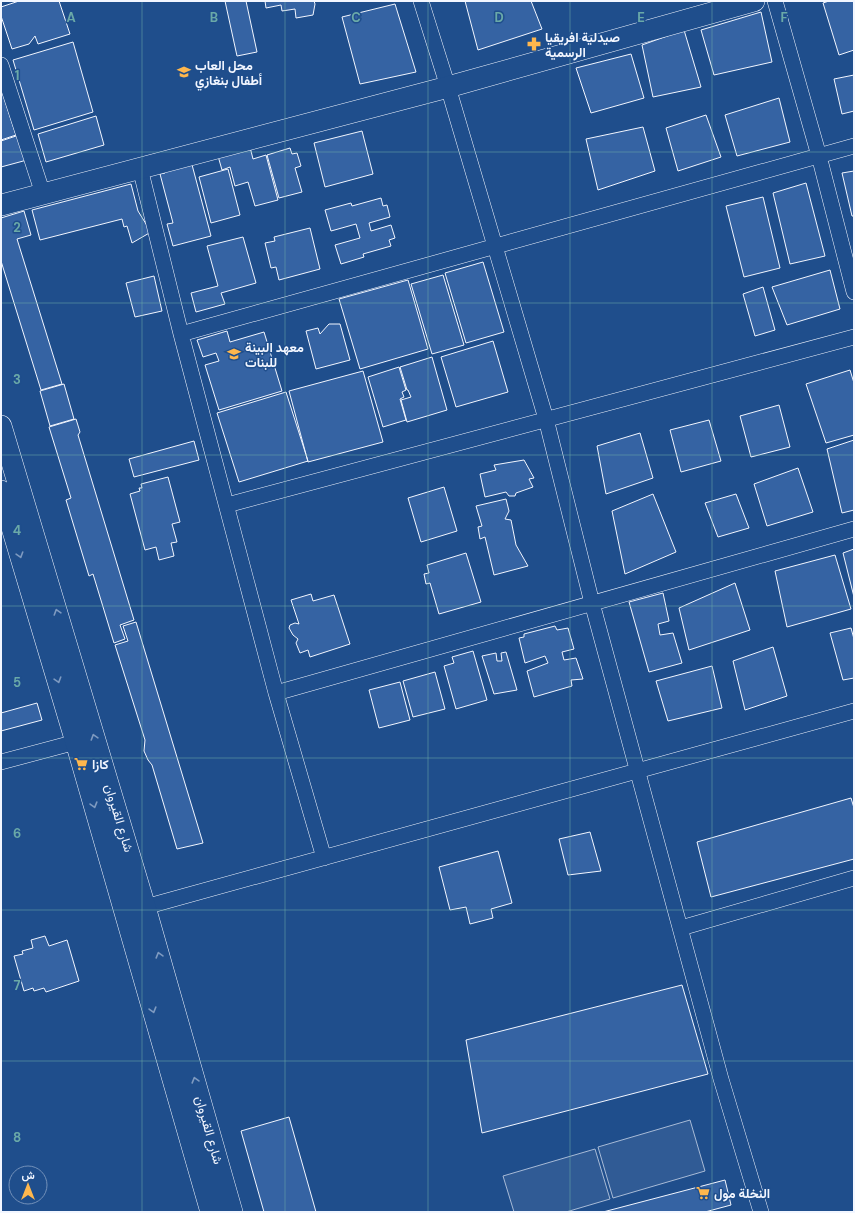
<svg xmlns="http://www.w3.org/2000/svg" width="855" height="1213" font-family="'DM Sans',Vazirmatn,sans-serif">
<style>
.built{fill:#305b95;stroke:#a8bbd7}
.building{fill:#3563a3;stroke:#f2f6ff}
.lines{fill:none;stroke-linecap:round;stroke-linejoin:round}
.minor-casing{stroke:#f2f6ff;stroke-width:16}
.secondary-casing{stroke:#f2f6ff;stroke-width:22}
.minor{stroke:#1f4e8c;stroke-width:15}
.secondary{stroke:#1f4e8c;stroke-width:21}
.oneway{stroke:#7e9ac0}
.grid{fill:none;stroke:#6aa9a8;stroke-width:1;stroke-opacity:0.55}
.labels{text-anchor:middle;dominant-baseline:central;stroke-width:3;stroke-linejoin:round;paint-order:stroke}
.poi-label{font-size:13px;font-weight:bold;fill:#f2f6ff;stroke:#1f4e8c;text-anchor:start}
.street-label{font-size:13px;fill:#f2f6ff;stroke:#1f4e8c}
.grid-label{font-size:13px;text-anchor:middle;font-weight:bold;fill:#6aa9a8;stroke:#1f4e8c;stroke-width:3;stroke-linejoin:round;paint-order:stroke}
</style>
<rect width="100%" height="100%" fill="#1f4e8c"/>
<path class="built" d="M690,1120L705,1171L613,1198L598,1147Z
M595,1149L610,1199L566,1212H514L503,1176Z"/>
<path class="building" d="M19,1H59L70,34L38,44L35,36L29,44L12,49L1,16V7Z
M225,1H246L257,52L237,56Z
M265,1H314L315,4L313,15L296,18L295,9L282,11L281,5L266,8Z
M465,1H531L542,29L478,50Z
M829,1H854V50L839,55L823,3Z
M395,4L416,72L360,84L342,17Z
M761,12L772,62L714,75L701,30Z
M684,30L701,87L653,97L642,45Z
M73,42L93,112L34,130L13,60Z
M631,54L644,98L591,113L576,68Z
M854,75V111L842,114L834,79Z
M1,88L16,135L1,140Z
M779,98L790,142L737,156L725,115Z
M706,115L721,157L678,171L666,128Z
M96,116L104,145L46,162L38,134Z
M643,127L655,171L598,190L586,139Z
M362,131L373,174L325,187L314,143Z
M19,135L27,160L1,167V141Z
M250,147L253,159L266,155L278,200L255,206L248,182L235,186L230,167L222,170L218,156Z
M290,148L292,154L297,153L301,166L295,168L302,192L279,198L267,155Z
M191,161L211,236L173,246L167,224L173,223L160,174L165,173L163,168Z
M228,169L240,215L211,223L199,177Z
M854,171V216H852L842,173Z
M806,183L825,256L790,264L773,193Z
M131,184L138,211L151,232L132,243L127,226L124,227L122,219L40,240L32,210Z
M763,197L780,268L744,277L726,206Z
M381,198L383,206L387,205L390,217L369,223L371,231L391,225L395,238L389,240L391,246L363,254L364,257L341,264L335,245L360,238L356,224L331,231L325,210L351,203L352,206Z
M24,211L31,235L17,239L62,384L41,390L1,261V218Z
M310,228L320,269L279,280L276,267L271,268L265,243L275,241L274,237Z
M243,237L256,283L221,293L225,304L196,312L191,293L218,286L207,246Z
M483,262L504,332L466,343L445,273Z
M830,270L840,309L787,325L772,287Z
M443,275L464,345L432,354L411,284Z
M154,276L162,311L135,317L126,283Z
M408,280L428,349L360,369L339,299Z
M763,287L775,330L755,336L743,294Z
M329,324H340L350,360L316,369L306,331L318,328L320,334Z
M227,331L230,342L264,332L282,391L219,410L205,365L219,361L216,353L203,357L197,340Z
M493,341L508,392L456,407L441,357Z
M432,357L447,410L407,422L401,400L411,397L408,390H407L400,367Z
M399,367L406,390L402,392L404,397L400,399L406,420L383,427L368,377Z
M850,370L854,383V435L826,443L806,384Z
M363,371L383,442L308,462L289,391Z
M64,384L74,419L50,426L40,391Z
M286,392L308,461L239,482L217,413Z
M779,405L790,447L751,457L740,416Z
M76,419L80,432L78,435L134,620L120,625L125,639L114,643L93,574L89,576L66,500L71,498L49,427Z
M709,420L721,461L681,472L670,430Z
M640,433L653,478L606,494L597,446Z
M854,440V510L842,513L827,449Z
M194,441L199,460L134,477L129,459Z
M524,460L534,478L529,479L533,487L516,493L515,496H509L506,492L485,497L480,474L496,470L494,465Z
M798,468L813,512L767,526L754,484Z
M168,477L180,522L172,524L177,542L171,543L174,556L159,560L156,547L145,550L130,494L140,491L139,488H142L141,484Z
M444,487L457,531L421,542L408,498Z
M653,494L676,552L625,574L612,511Z
M736,494L749,528L718,537L705,503Z
M506,499L509,511L505,519L511,520L516,545L528,566L494,575L485,537L480,539L478,527L482,526L476,506Z
M854,549V597L843,553Z
M466,553L481,602L439,614L430,583L426,584L424,574L429,573L427,565Z
M835,555L851,609L787,627L775,571Z
M735,583L750,630L689,650L679,608Z
M663,593L669,621L658,624L660,635L673,633L682,663L649,672L629,602Z
M311,594L313,601L334,595L350,644L310,657L308,650L300,653L296,643L298,639L293,635L289,628L290,625L295,623L299,624L291,600Z
M136,622L203,843L177,849L152,765L148,760L144,751L145,740L115,645L128,641L123,626Z
M555,626L557,630L568,628L574,649L562,652L564,660L576,658L583,679L571,680L572,686L534,697L527,671L548,663L545,656L525,663L519,638L524,637V634Z
M851,628L854,639V678L843,680L830,633Z
M773,647L787,696L745,710L733,661Z
M473,651L487,700L456,709L444,666L454,663L452,657Z
M506,652L517,690L494,694L482,656L496,653L497,661H502L501,653Z
M712,666L722,708L668,721L656,681Z
M435,672L445,709L413,717L403,681Z
M400,682L410,720L379,728L369,690Z
M37,703L42,720L1,731V713Z
M851,798L854,808V859L711,897L697,842Z
M590,832L601,871L568,875L559,839Z
M498,851L512,903L491,909L493,918L470,924L466,907L450,910L439,867Z
M45,936L49,946L67,940L79,981L46,992L44,988L34,991L33,988L24,991L14,956L23,954L22,951L33,948L31,940Z
M682,985L708,1074L482,1133L466,1040Z
M289,1117L316,1212H264L241,1131Z
M725,1180L731,1205L705,1212H603Z"/>
<g class="lines">
<g class="minor-casing">
<path id="minor" d="M421,1L448,87L546,419L592,603L721,1079L761,1212
M775,1L819,156L854,292
M1,65L43,194
M140,168L181,334L276,693L324,858
M181,334L854,146
M227,505L854,337
M276,693L854,529
M1,762L76,742
M145,907L854,711
M681,928L854,878"/>
</g>
<g class="secondary-casing">
<path id="secondary" d="M1,205L448,87L754,1
M1,426L145,907L232,1212
M1,491L76,742L211,1212"/>
</g>
<use href="#minor" class="minor"/>
<use href="#secondary" class="secondary"/>
</g>
<defs><path id="oneway-chevron" d="M-2-3.5L2.5 0L-2 3.5" fill="none" stroke-width="1.6" stroke-linecap="round" stroke-linejoin="round"/></defs>
<g class="oneway">
<use href="#oneway-chevron" transform="translate(20 555) rotate(73)"/>
<use href="#oneway-chevron" transform="translate(57 612) rotate(-107)"/>
<use href="#oneway-chevron" transform="translate(58 680) rotate(73)"/>
<use href="#oneway-chevron" transform="translate(94 737) rotate(-107)"/>
<use href="#oneway-chevron" transform="translate(94 805) rotate(74)"/>
<use href="#oneway-chevron" transform="translate(159 955) rotate(-106)"/>
<use href="#oneway-chevron" transform="translate(153 1010) rotate(74)"/>
<use href="#oneway-chevron" transform="translate(195 1080) rotate(-106)"/>
</g>
<path class="grid" d="M142,1V1212M285,1V1212M428,1V1212M570,1V1212M712,1V1212M1,152H854M1,303H854M1,455H854M1,606H854M1,758H854M1,910H854M1,1061H854"/>
<defs>
<g id="pharmacy-bare" transform="scale(1.08)"><path d="M-2-6h4v4h4v4h-4v4h-4v-4h-4v-4h4Z" fill="#ffb74d" stroke="#1f4e8c" stroke-width="2.5" paint-order="stroke"/></g>
<g id="school-bare" transform="scale(1.08)"><path d="M0-5L7-2L0 1L-7-2ZM-4 1L0 2.5L4 1V4Q0 6-4 4Z" fill="#ffb74d" stroke="#1f4e8c" stroke-width="2.5" paint-order="stroke"/></g>
<g id="university-bare" transform="scale(1.08)"><path d="M0-5L7-2L0 1L-7-2ZM-4 1L0 2.5L4 1V4Q0 6-4 4Z" fill="#ffb74d" stroke="#1f4e8c" stroke-width="2.5" paint-order="stroke"/></g>
<g id="supermarket-bare" transform="scale(1.08)"><path d="M-6-5.5h2.5l.6 2H6L4.5 2H-2.5L-4.4-4H-6ZM-1.5 3.2a1.3 1.3 0 1 0 .1 0ZM3 3.2a1.3 1.3 0 1 0 .1 0Z" fill="#ffb74d" stroke="#1f4e8c" stroke-width="2.5" paint-order="stroke"/></g>
</defs>
<g fill-rule="evenodd">
<use href="#pharmacy-bare" x="534" y="44"/>
<use href="#school-bare" x="184" y="72"/>
<use href="#university-bare" x="234" y="354"/>
<use href="#supermarket-bare" x="81" y="764"/>
<use href="#supermarket-bare" x="703" y="1193"/>
</g>
<g class="labels">
<g class="poi-label">
<text x="545" y="37">صيدلية افريقيا<tspan x="545" dy="15">الرسمية</tspan></text>
<text x="195" y="65">محل العاب<tspan x="195" dy="15">أطفال بنغازي</tspan></text>
<text x="245" y="347">معهد البينة<tspan x="245" dy="15">للبنات</tspan></text>
<text x="92" y="764">كازا</text>
<text x="714" y="1193">النخلة مول</text>
</g>
<g class="street-label">
<text transform="translate(119 818) rotate(73)">شارع القيروان</text>
<text transform="translate(209 1130) rotate(74)">شارع القيروان</text>
</g>
</g>
<g class="grid-label">
<text x="71" y="22">A</text>
<text x="214" y="22">B</text>
<text x="356" y="22">C</text>
<text x="499" y="22">D</text>
<text x="641" y="22">E</text>
<text x="784" y="22">F</text>
<text x="17" y="80">1</text>
<text x="17" y="232">2</text>
<text x="17" y="384">3</text>
<text x="17" y="535">4</text>
<text x="17" y="687">5</text>
<text x="17" y="838">6</text>
<text x="17" y="990">7</text>
<text x="17" y="1142">8</text>
</g>
<rect width="855" height="1213" fill="none" stroke="#f2f6ff" stroke-width="4"/>
<g transform="translate(28 1185)"><circle r="19" fill="#1f4e8c" stroke="#7391ba"/>
<path d="M0-3L7 15L0 10L-7 15Z" fill="#ffb74d"/>
<text y="-6" font-size="11" font-weight="bold" text-anchor="middle" fill="#f2f6ff">ش</text>
</g>
</svg>
